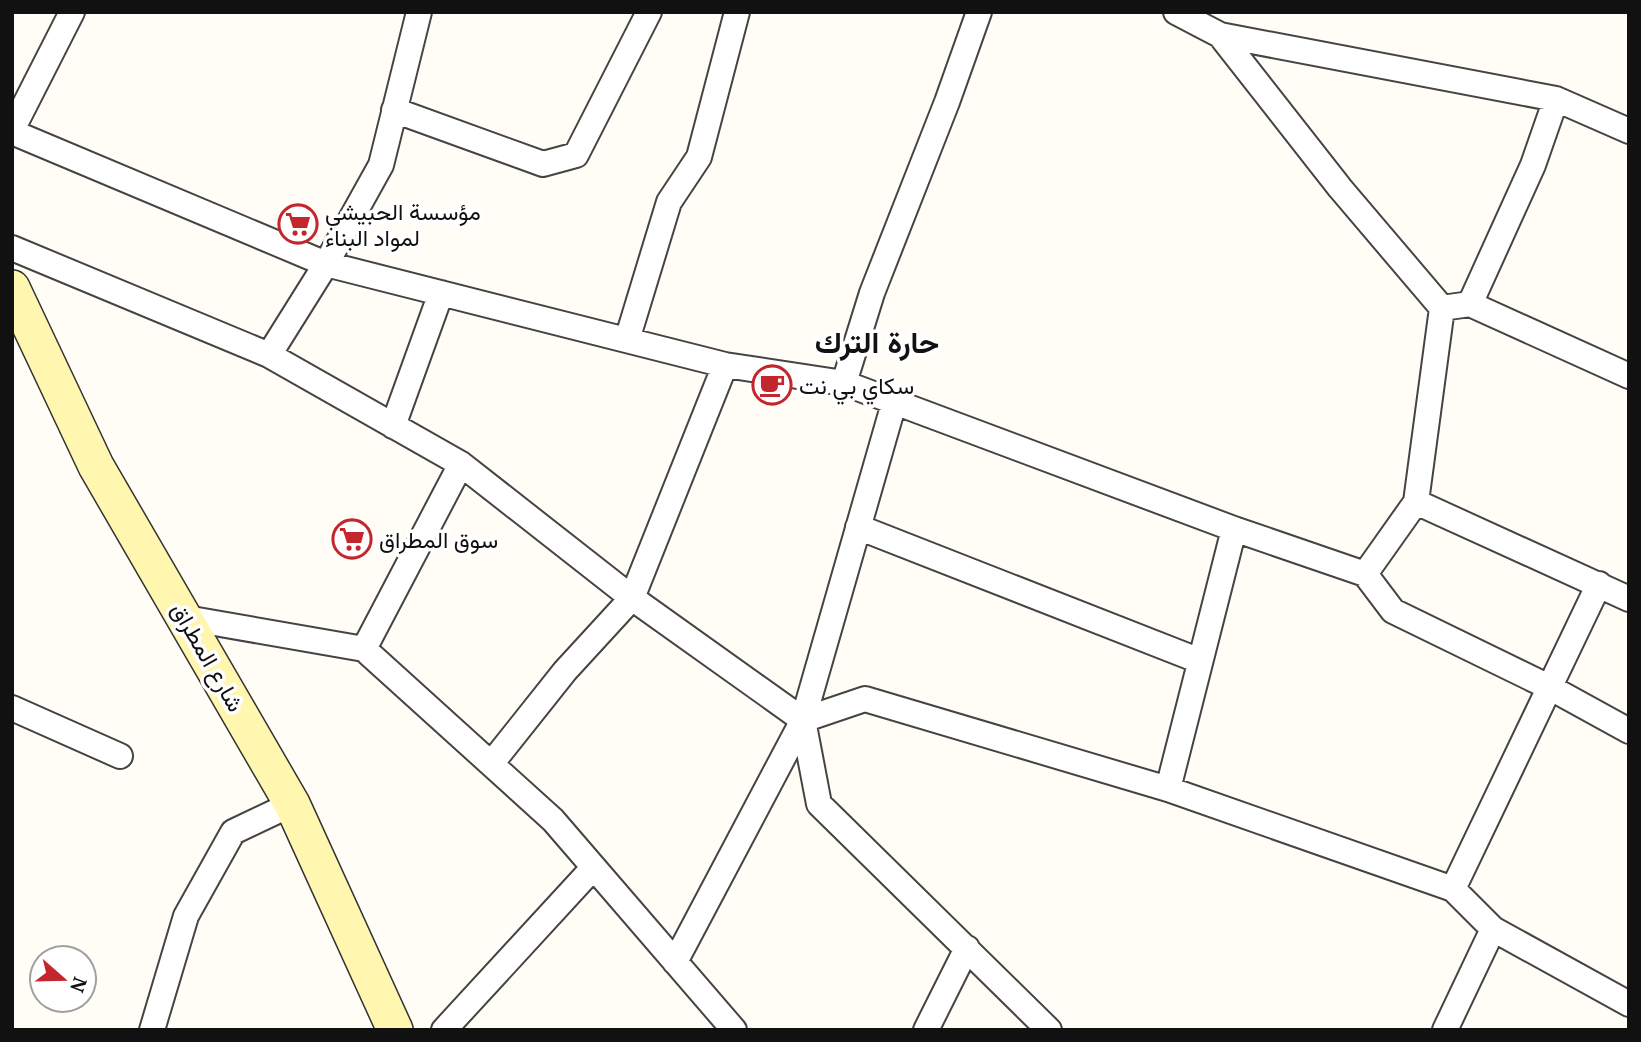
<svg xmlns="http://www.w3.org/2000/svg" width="1641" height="1042" font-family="'PT Serif',Vazirmatn,serif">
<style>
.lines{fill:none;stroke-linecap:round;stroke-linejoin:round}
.street-casing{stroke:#444;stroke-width:28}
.secondary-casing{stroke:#333;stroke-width:38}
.street{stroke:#fff;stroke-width:24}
.secondary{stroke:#fff6b0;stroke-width:35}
.labels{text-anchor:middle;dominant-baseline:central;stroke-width:7;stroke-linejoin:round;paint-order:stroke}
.poi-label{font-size:23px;fill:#111;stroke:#fff;text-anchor:start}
.street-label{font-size:23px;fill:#111;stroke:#fff}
.district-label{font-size:30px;font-weight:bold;fill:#111;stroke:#fff}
</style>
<rect width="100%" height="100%" fill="#fffdf5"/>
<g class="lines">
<g class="street-casing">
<path id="street" d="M1176,12L1220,35L1556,99L1629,131
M1220,35L1340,188L1442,308L1470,304L1629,376
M394,110L543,164L576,155L649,12
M12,130L72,12
M12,132L326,264L725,365L844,383L1234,529L1365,574L1416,502L1629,599
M12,248L269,355L461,464L632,598L803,720L819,804L1049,1030
M1470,304L1533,165L1556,99
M627,340L669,202L699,157L737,12
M269,355L326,264L381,165L419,12
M844,383L872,293L947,102L979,12
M393,426L441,293
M1416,502L1442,308
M858,527L1200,661
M1365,574L1393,611L1549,687L1629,731
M186,618L364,649L553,820L734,1030
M364,649L461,464
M12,708L120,756
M803,720L865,699L1168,789L1453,889L1493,929L1629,1004
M491,764L565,671L632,598L725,365
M1168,789L1234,529
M1453,889L1599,584
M675,962L803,720L894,403
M152,1030L186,916L233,832L292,804
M444,1030L593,868
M926,1030L967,948
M1445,1030L1493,929"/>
</g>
<g class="secondary-casing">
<path id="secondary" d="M12,288L96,466L292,804L395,1030"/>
</g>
<use href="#street" class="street"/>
<use href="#secondary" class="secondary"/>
</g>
<defs>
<g id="supermarket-ring" transform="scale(2.0125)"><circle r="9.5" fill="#fff" stroke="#c4262e" stroke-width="1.5"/><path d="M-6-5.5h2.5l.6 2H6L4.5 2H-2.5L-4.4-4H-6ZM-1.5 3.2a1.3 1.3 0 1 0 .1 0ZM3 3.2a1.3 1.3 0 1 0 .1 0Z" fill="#c4262e"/></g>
<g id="cafe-ring" transform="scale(2.0125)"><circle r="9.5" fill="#fff" stroke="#c4262e" stroke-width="1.5"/><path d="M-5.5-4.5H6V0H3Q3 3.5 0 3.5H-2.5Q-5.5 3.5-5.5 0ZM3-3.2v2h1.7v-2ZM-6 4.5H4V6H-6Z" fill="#c4262e"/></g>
</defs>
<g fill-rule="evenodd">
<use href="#supermarket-ring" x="298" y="224"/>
<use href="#cafe-ring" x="772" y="385"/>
<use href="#supermarket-ring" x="352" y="539"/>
</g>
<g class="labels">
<g class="poi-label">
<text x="325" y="211">مؤسسة الحبيشي<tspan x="325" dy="26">لمواد البناء</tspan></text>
<text x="799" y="385">سكاي بي نت</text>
<text x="379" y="539">سوق المطراق</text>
</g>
<g class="street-label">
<text transform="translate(208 657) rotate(60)">شارع المطراق</text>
</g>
<g class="district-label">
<text x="877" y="342">حارة الترك</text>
</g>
</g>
<rect width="1641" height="1042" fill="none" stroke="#111111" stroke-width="28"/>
<g transform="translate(63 979) rotate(110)"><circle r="33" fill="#ffffff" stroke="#a0a0a0" stroke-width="2"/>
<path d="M0-5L12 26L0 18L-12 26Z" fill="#c4262e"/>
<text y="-10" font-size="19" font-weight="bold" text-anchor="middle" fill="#111111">N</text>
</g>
</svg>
